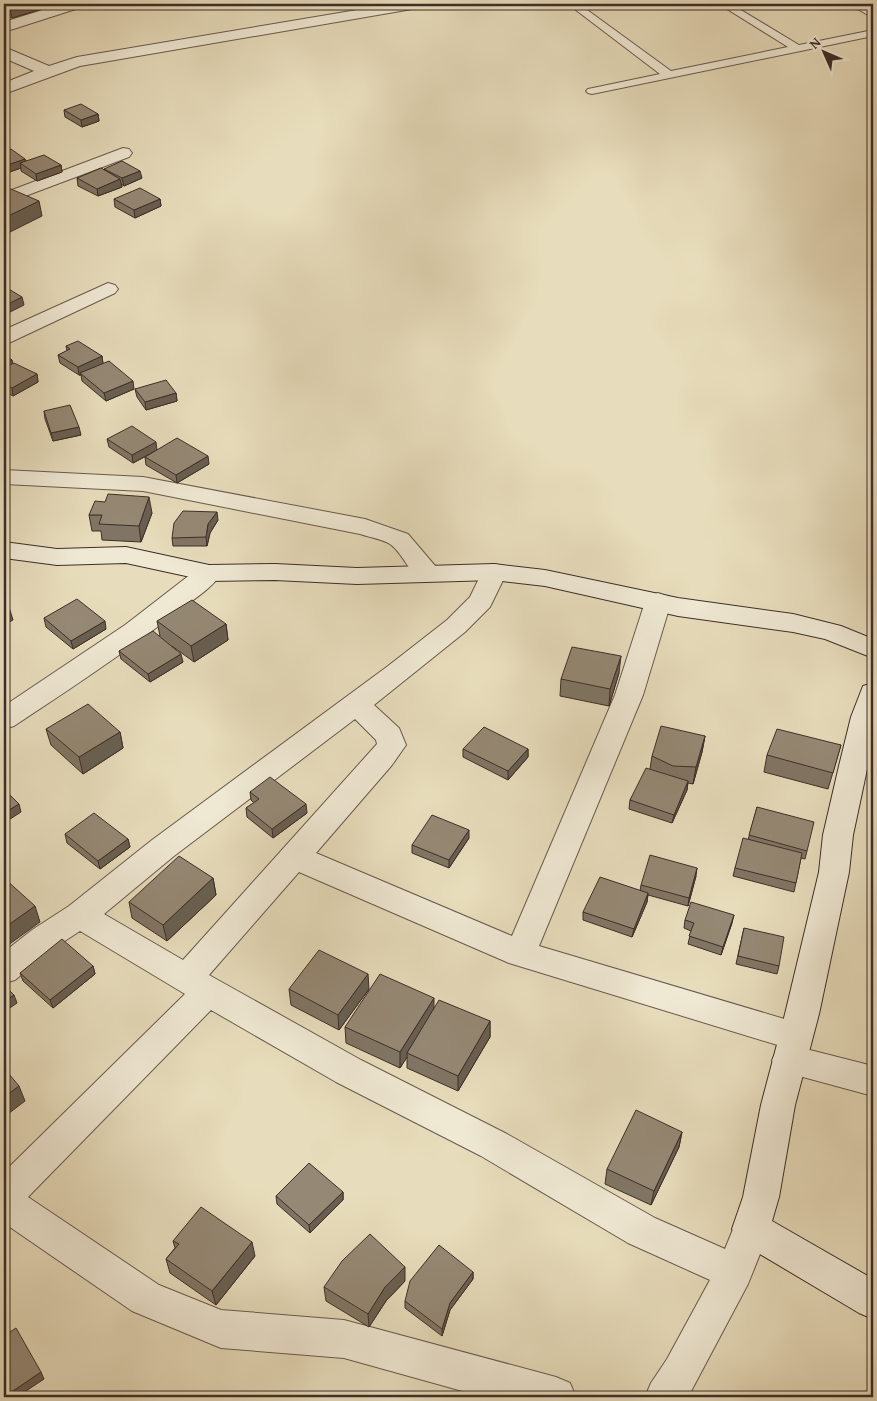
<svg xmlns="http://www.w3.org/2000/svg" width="877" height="1401" font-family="'Gentium Book Plus',serif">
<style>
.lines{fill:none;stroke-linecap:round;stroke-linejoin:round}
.lane-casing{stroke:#685a4d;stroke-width:2}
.street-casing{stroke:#685a4d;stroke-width:2}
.secondary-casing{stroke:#3d2e28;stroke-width:2}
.lane{fill:#efe8d3;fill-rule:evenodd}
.street{fill:#efe8d3;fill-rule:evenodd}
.secondary{fill:#efe8d3;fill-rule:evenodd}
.wall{fill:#807564;stroke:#3d2e28}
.shaded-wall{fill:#685f51;stroke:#3d2e28}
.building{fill:#958874;stroke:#3d2e28}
</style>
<rect width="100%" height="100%" fill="#e7dcbb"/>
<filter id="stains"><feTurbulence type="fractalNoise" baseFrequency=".004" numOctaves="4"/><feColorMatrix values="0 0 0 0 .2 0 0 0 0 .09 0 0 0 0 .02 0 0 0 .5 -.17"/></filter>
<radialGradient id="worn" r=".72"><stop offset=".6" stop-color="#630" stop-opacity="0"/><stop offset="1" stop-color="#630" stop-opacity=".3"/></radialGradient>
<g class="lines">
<g class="lane-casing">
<path id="lane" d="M568,4H579L671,71L788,47L719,4H731L799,45L873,30V36L592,94L588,93L586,91L588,89L660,74Z
M849,4H861L873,11V18Z"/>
</g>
<g class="street-casing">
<path id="street" d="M62,4H84L82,7L4,32V22Z
M393,4H425L423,7L418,8L80,66L4,94V83L34,71L4,58V47L49,66L77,57Z
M123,148L129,149L132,153L129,157L4,204V193Z
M108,283L115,285L118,289L115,293L11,342L4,344V330Z
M4,470L143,477L365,519L408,534L442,574L438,580C411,587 408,557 390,544C382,539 369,537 360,534L143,491L4,484Z
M494,564L503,566L507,572L490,607L465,632L374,705L399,728L406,745L392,765L316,853L512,936L615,695L645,602L649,596L658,593L667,596L671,602L643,695L539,946L808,1026L813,1036L808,1046L802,1048L873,1066V1096L777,1070L772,1060L777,1050L784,1047L509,963L299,872L209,975L361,1060L507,1134L655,1218L725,1249L738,1217L751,1211L764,1217L770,1229L748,1284L688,1397H645L651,1383L667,1359L710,1280L628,1243L481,1156L336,1082L211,1010L28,1197L159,1285L221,1310L344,1320L556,1377L570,1383L576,1397H484L344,1358L221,1348L132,1311L4,1223V1172L185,994L80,931L54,948L15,980L4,983V952L32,930L69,906L152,840L388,666L447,620L470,597L485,566ZM355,719L376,740L377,744L183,960L104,914L174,856Z
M209,565L218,567L222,573C212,588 193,600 178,611C126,652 70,689 14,726L4,729V706L125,625L200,567Z"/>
</g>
<g class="secondary-casing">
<path id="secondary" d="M4,542L57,549L126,547L209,565L275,564L357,568L494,564L545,570L678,598L793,614L841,626L873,639V658L825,639L793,632L678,616L545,586L494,580L357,584L275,580L209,581L126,563L57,565L4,558Z
M873,683V741L853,835L849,872L819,1014L795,1105L779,1197L772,1221L873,1279V1319L859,1313L738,1241L732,1229L743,1197L761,1105L785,1014L819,872L823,835L839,766L851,717L863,686Z"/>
</g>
<use href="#lane" class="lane"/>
<use href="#street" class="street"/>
<use href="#secondary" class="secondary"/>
</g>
<path class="wall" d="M4,4H55V5L12,18L4,14Z
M64,110L98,114L99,121L82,127L65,117Z
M4,152L25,159V161L61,165L62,172L37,181L21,171V168L4,174Z
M104,169L142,178L124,186L121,184L122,187L98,196L78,186L77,178L105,171Z
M114,199H160L161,206L135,218L115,207Z
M66,346L102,356L103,364L134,389L106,401L82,381L81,375H79L60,363L58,355L67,351Z
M4,355L12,360V364L37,374L38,382L13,396L4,391Z
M135,389L176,393L177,401L146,410L137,397Z
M44,411L81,435L53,441L45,419Z
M107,439L157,450L209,464L177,483L146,465L145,457L152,453L133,463L109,447Z
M152,513L141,542L102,540L101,531H92L89,515Z
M218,520L210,533L207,546H173L172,538Z
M44,618L106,629L73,649L46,627Z
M157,621L226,624L228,640L194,662L172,646L183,662L150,682L121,659L119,651L160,636Z
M619,673L609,706L560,696L561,679Z
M46,729L120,732L123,748L83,774L51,745Z
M705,736L702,752L693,784L688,783L687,790L672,823L629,809L630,800L650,769L652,756Z
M841,745L828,789L764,772L767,755Z
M463,749H528V757L508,780L463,757Z
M250,792L307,813L273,838L247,817L246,808L254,803L251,800Z
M757,807L807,851L805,859L801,858L794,892L733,876L735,868L748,840Z
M65,834L128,839L130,847L100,869L67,843Z
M469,838L449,868L412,853V845Z
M696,876L688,906L648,895L647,902L632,937L583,920V912L640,891L641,885Z
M213,878L216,895L167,941L132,918L129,902Z
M685,920L732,923L721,955L688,944L691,931L684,928Z
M744,928L779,966L777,974L736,964Z
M93,966L95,974L53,1008L23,981L20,973Z
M289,989H369L339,1030L291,1005Z
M434,1009L490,1021V1037L458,1091L407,1068V1057L400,1068L346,1043L345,1027Z
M682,1132L679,1147L651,1205L605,1184L607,1169Z
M343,1192V1200L310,1233L277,1204L276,1196Z
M173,1241L255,1256L216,1305L170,1273L166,1259L175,1248Z
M473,1272V1279L450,1310L442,1336L405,1308V1301Z
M405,1281L386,1301L369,1327L326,1301L324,1287Z"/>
<path class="shaded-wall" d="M14,4H55V5L12,18L9,5Z
M98,114L99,121L82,127L81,120Z
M25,159L26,166L20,163L21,168L4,174V166Z
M61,165L62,172L37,181L36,174Z
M140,171L142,178L124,186L122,178Z
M120,179L122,187L98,196L97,189Z
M160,199L161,206L135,218L134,210Z
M39,201L42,216L4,235V218Z
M22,297L24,305L4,315V306Z
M102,356L103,364L80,373L81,375H79L78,367Z
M12,360L14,368L4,372V364Z
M37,374L38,382L13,396L12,388Z
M133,381L134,389L106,401L104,393Z
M176,393L177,401L146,410L145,402Z
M79,427L81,435L53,441L51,433Z
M156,442L157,450L133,463L132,455Z
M208,456L209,464L177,483L176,475Z
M149,497L152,513L141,542L139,526Z
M217,512L218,520L210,533L207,546L206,537L208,524Z
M8,604L13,620L4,625V607Z
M105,621L106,629L73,649L71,641Z
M226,624L228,640L194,662L191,646Z
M181,654L183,662L150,682L148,674Z
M621,656L619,673L609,706L610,689Z
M120,732L123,748L83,774L79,757Z
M705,736L702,752L693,784L696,767Z
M528,749V757L508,780V771Z
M688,781L687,790L672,823L674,815Z
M19,804L21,812L4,823V813Z
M306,804L307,813L273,838L272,829Z
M469,830V838L449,868V860Z
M128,839L130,847L100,869L98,861Z
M697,868L696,876L688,906L689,898Z
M213,878L216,895L167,941L163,925Z
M648,893L647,902L632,937L634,929Z
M35,906L40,922L4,948V928Z
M734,915L732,923L721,955L723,947Z
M93,966L95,974L53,1008L50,1000Z
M368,974L369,989L339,1030L338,1015Z
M14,995L17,1003L4,1012V1002Z
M434,998V1014L407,1053V1057L400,1068V1052Z
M490,1021V1037L458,1091V1076Z
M19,1086L25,1101L4,1117V1097Z
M682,1132L679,1147L651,1205L654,1191Z
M343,1192V1200L310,1233L309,1225Z
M252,1242L255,1256L216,1305L212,1291Z
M405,1267V1281L386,1301L369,1327L368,1314L385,1287Z
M473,1272V1279L450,1310L442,1336V1329L450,1303Z
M41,1372L44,1379L17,1397H4Z"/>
<path class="building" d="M81,104L98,114L81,120L64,110Z
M11,149L25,159L4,166V152Z
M44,155L61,165L36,174L20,163Z
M122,161L140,171L122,178L104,169Z
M101,168L120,179L97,189L77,178Z
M140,188L160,199L134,210L114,199Z
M11,189L39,201L4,218V193Z
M7,288L22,297L4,306V289Z
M78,341L102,356L78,367L58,355L70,349L66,346Z
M4,355L12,360L4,364Z
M109,361L133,381L104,393L80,373Z
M14,363L37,374L12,388L4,384V376L7,374L4,372V368Z
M166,380L176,393L145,402L135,389Z
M70,405L79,427L51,433L44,411Z
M132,426L156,442L132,455L107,439Z
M177,438L208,456L176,475L145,457Z
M108,494L149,497L139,526L99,524L102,515H89L95,501L105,502Z
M183,511L217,512L208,524L206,537L172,538L174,523Z
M77,599L105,621L71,641L44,618Z
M4,600L8,604L4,607Z
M192,600L226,624L191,646L157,621Z
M153,631L181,654L148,674L119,651Z
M572,647L621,656L610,689L561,679Z
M88,704L120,732L79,757L46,729Z
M661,726L705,736L696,767L673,766L652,756Z
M484,727L528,749L508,771L463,749Z
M777,729L841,745L833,773L767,755Z
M646,768L688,781L674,815L630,800Z
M270,777L306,804L272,829L246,808L259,799L250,792Z
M4,789L19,804L4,813Z
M757,807L814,822L807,851L749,835Z
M94,813L128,839L98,861L65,834Z
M432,815L469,830L449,860L412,845Z
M743,838L802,853L796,883L735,868Z
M650,855L697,868L689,898L641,885Z
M179,856L213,878L163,925L129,902Z
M600,877L648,893L634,929L583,912Z
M4,878L35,906L4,928Z
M691,902L734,915L723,947L689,936L694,923L685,920Z
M744,928L784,937L779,966L738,956Z
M62,939L93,966L50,1000L20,973Z
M319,950L368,974L338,1015L289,989Z
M380,974L434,998L400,1052L345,1027Z
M4,985L14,995L4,1002Z
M439,1000L490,1021L458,1076L407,1053Z
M4,1068L19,1086L4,1097Z
M636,1110L682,1132L654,1191L607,1169Z
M309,1163L343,1192L309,1225L276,1196Z
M201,1207L252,1242L212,1291L166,1259L179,1244L173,1241Z
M370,1234L405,1267L385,1287L368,1314L324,1287L342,1261Z
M439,1245L473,1272L450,1303L442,1329L405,1301L410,1281Z
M16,1328L41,1372L4,1397V1336Z"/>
<rect width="877" height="1401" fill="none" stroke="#e7dcbb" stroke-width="20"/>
<rect x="5" y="5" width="867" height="1391" fill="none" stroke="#3d2e28" stroke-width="2.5"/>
<rect x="10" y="10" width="857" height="1381" fill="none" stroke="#3d2e28"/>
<g transform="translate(824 52) rotate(315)" stroke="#efe8d3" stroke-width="4" paint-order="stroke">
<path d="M0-4L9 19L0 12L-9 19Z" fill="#3d2e28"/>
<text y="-8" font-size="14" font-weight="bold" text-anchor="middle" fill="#3d2e28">N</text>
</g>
<rect width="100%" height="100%" filter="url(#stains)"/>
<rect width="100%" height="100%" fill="url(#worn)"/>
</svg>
